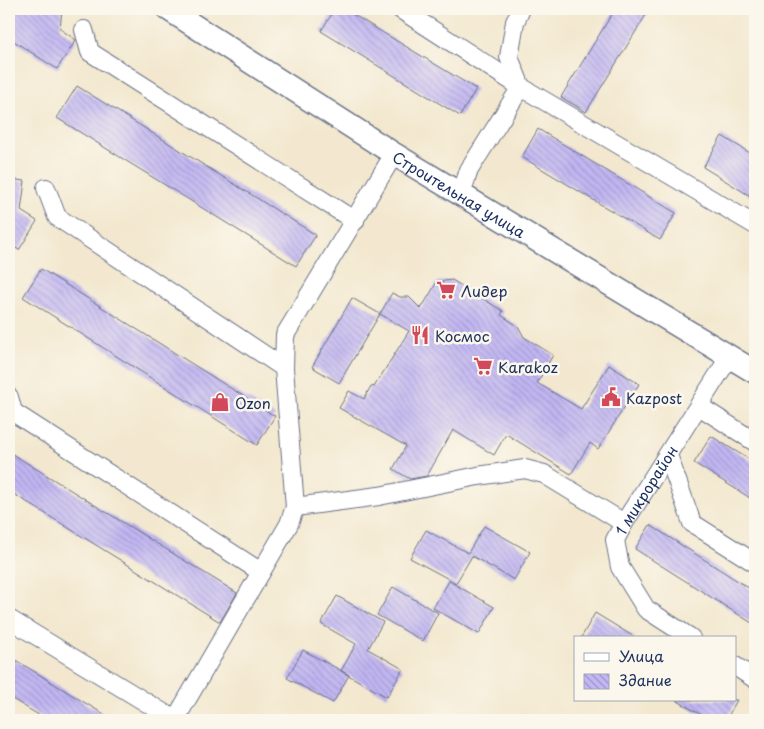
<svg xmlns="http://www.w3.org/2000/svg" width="764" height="729" font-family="'Playpen Sans',sans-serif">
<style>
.building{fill:url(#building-back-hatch)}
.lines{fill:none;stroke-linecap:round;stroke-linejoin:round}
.minor-casing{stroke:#677086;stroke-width:20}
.major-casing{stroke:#677086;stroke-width:25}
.minor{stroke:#fff;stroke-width:18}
.major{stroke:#fff;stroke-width:22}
.labels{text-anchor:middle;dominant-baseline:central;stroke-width:5;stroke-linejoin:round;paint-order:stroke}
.street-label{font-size:15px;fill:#1b2f5e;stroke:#fbf7ec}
.poi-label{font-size:15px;fill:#1b2f5e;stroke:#fbf7ec;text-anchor:start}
</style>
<defs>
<pattern id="building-back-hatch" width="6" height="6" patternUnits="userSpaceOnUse" patternTransform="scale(1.25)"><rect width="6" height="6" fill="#c2b7f3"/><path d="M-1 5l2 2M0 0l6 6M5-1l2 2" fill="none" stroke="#9d95c8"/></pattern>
</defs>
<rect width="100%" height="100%" fill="#fbf7ec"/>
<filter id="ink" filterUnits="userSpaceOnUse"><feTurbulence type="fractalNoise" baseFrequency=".02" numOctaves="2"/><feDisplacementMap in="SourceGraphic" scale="10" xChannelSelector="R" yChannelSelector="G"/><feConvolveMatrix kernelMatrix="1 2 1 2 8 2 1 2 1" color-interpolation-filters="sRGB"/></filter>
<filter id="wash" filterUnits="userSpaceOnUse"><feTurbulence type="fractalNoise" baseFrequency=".0096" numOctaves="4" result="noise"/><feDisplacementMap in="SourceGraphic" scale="20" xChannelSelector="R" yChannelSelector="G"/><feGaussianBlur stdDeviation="1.12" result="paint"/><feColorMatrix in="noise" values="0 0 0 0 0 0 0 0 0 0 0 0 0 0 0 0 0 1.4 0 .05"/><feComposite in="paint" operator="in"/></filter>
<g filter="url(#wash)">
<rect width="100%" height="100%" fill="#f3e8cf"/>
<g id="blocks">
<path class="building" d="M9,9H62L60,29L76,40L57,69L9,38Z
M335,9H344L476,89L460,116L321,31Z
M615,9H635L646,15L586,112L561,97Z
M77,86L316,235L296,266L57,118Z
M538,129L676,213L660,240L522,157Z
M722,136L755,156V199L703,167Z
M9,179L25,181L21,211L37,221L19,250L9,244Z
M41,269L275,416L257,445L23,297Z
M452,280L503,311L501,315L518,326L524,337L553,355L537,383L581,409L609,365L639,384L598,449L590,443L571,474L506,434L494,455L453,430L427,476L410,479L393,469L406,446L339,408L349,391L364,399L371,386L374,387L409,331L380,314L392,293L400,297H409L421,309L437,282Z
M352,298L380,314L339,383L312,367Z
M711,436L755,463V501L694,463Z
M9,452L237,593L220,622L9,491Z
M650,525L755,592V625L635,549Z
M484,526L530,552L514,580L472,556L456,583L410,558L426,530L468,553Z
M449,581L494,607L479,634L433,608Z
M393,587L438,613L423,641L377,615Z
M337,596L383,622L368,649L403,669L387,697L341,671L356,644L321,624Z
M595,613L636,638H581Z
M303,650L349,675L333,703L287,678Z
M9,656L113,720H47L9,697Z
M676,700H737L726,720H710Z"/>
</g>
</g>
<g filter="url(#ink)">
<use href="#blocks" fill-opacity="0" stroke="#677086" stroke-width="1"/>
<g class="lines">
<g class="minor-casing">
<g id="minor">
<path d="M400,9L521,87L755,225"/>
<path d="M84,30L90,52L355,221"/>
<path d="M46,188L57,217L284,368"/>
<path d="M461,194L469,170L521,87L509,57L515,22L521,9"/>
<path d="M9,397L13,412L261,572"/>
<path d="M699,406L755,442"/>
<path d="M668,455L692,523L755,563"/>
<path d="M295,507L379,496L478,476L525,469L544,474L624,523"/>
<path d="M9,619L175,720"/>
<path id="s1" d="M691,638L646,609L620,567L615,540L624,523L730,356"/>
<path d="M735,666L755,679"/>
<path d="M175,720L289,524L295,507L284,368L285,335L394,154"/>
</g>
</g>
<g class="major-casing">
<g id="major">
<path id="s2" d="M168,9L394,154L755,372"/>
</g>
</g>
<use href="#minor" class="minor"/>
<use href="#major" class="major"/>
</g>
</g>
<defs>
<g id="supermarket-bare" transform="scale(1.5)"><path d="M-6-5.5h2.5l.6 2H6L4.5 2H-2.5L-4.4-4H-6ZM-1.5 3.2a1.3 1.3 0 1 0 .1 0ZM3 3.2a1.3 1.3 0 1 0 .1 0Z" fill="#d1495b" stroke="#fbf7ec" stroke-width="2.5" paint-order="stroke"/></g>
<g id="restaurant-bare" transform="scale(1.5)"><path d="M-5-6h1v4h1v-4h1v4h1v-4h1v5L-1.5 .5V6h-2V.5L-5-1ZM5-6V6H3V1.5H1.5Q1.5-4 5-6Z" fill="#d1495b" stroke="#fbf7ec" stroke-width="2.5" paint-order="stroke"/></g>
<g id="civic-bare" transform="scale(1.5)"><path d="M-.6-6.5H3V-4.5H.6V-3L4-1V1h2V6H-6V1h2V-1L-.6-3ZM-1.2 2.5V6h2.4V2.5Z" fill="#d1495b" stroke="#fbf7ec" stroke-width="2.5" paint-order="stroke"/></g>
<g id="shop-bare" transform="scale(1.5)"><path d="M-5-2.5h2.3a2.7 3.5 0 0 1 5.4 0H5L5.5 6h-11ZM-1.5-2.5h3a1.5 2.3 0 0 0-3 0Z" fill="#d1495b" stroke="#fbf7ec" stroke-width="2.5" paint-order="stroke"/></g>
</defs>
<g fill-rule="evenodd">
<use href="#supermarket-bare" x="446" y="290"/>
<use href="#restaurant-bare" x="420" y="335"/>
<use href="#supermarket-bare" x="483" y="366"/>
<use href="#civic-bare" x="611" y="397"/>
<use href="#shop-bare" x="220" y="402"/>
</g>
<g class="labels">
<g class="street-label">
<text stroke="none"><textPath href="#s2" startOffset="345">Строительная улица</textPath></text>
<text stroke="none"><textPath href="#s1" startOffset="189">1 микрорайон</textPath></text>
</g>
<g class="poi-label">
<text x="461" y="290">Лидер</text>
<text x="435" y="335">Космос</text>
<text x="498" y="366">Кarakoz</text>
<text x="626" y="397">Kazpost</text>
<text x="235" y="402">Ozon</text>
</g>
</g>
<rect width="764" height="729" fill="none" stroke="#fbf7ec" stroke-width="30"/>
<rect x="574" y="636" width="162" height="65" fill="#fbf7ec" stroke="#a1a7b3"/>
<rect x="584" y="653" width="25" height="8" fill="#ffffff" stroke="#a1a7b3"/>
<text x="619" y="662" font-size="15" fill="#1b2f5e">Улица</text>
<rect x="584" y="674" width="25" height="15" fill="url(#building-back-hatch)" stroke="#a1a7b3"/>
<text x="619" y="686" font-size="15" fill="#1b2f5e">Здание</text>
</svg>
